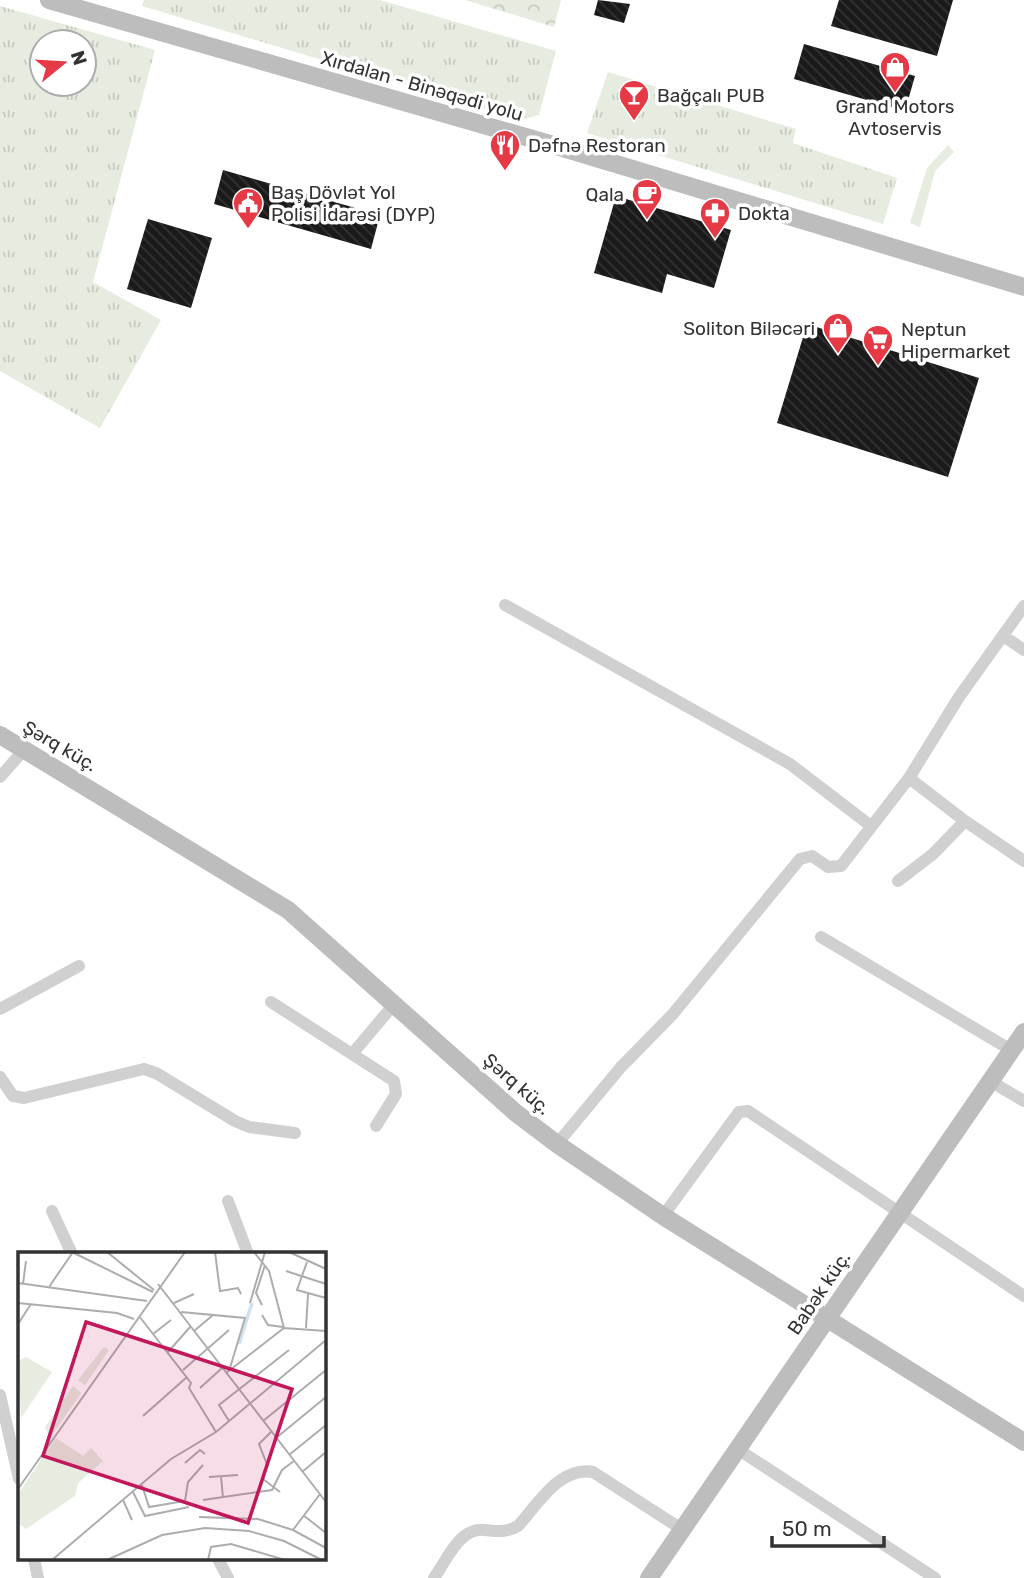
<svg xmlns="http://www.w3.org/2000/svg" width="1024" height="1578" font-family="Rubik,sans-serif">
  <defs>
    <pattern id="forest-crowns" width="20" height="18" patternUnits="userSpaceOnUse" patternTransform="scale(1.75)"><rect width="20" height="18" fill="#e6ecdf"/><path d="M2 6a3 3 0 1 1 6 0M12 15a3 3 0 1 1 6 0" fill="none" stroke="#c6cbc0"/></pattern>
    <pattern id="park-tufts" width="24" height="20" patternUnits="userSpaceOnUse" patternTransform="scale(1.75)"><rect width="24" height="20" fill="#e6ecdf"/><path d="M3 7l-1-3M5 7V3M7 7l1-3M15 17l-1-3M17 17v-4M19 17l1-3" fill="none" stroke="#c6cbc0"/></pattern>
    <pattern id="building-back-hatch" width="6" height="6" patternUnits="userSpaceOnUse" patternTransform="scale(1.75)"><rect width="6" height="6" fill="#1a1a1a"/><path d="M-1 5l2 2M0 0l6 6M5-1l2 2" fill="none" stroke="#333"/></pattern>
  </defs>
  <rect width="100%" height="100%" fill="#fff"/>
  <path fill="#e6ecdf" d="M948,145L954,152L935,171L920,227L910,223L927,168Z"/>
  <path fill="url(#forest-crowns)" d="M465,0H561L554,27Z"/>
  <path fill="url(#park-tufts)" fill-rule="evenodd" d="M144,0H380L556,51L539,115L522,120L142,6Z
    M0,6L155,50L93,282L161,320L100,428L0,371ZM84,42V84H42V42Z
    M608,72L796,129L793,143L897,178L883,224L587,133Z"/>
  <path fill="url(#building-back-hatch)" d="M598,0L630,4L624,23L594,15Z
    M839,0H953L937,56L831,26Z
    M804,44L915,76L905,111L794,79Z
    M223,170L380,215L371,249L214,204Z
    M616,196L731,230L714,288L667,274L662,293L594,273Z
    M148,219L212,238L191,308L127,289Z
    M807,324L979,378L948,477L777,423Z"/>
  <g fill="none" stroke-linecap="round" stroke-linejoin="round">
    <path stroke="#d0d0d0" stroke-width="12" d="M505,605L790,764L871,826
      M1005,637L1024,650
      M0,777L24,750
      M909,778L965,821L1024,861
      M898,881L933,854L965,821
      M821,937L1011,1050
      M271,1002L394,1081L396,1094L376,1126
      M0,1009L79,966
      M353,1053L395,1003
      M0,1077L13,1096L24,1098L144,1069L156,1073L235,1121L249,1127L295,1133
      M990,1081L1024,1101
      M557,1144L621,1067L672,1015L800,859L812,856L828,867L841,866L909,778L959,697L1024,606
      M228,1201L248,1254
      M52,1211L72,1254
      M663,1216L739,1112L748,1111L1024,1296
      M0,1395L19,1479
      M739,1450L935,1578
      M34,1559L38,1578
      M218,1559L228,1578
      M434,1578C447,1560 459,1527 485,1530C498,1531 506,1533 518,1526C538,1504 560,1466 593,1472L683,1530"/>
    <path stroke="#bdbdbd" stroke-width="18" d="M49,0L543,142L1024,287
      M0,735L288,910L516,1113L557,1144L663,1216L1024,1442
      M649,1578L1024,1032"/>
  </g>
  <defs>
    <g id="shop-pin" transform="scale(1.575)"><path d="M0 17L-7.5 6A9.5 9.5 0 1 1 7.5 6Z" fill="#e63946" stroke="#fff"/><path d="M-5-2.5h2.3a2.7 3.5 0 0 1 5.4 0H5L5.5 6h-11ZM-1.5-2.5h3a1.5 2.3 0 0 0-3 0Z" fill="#fff"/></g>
    <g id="bar-pin" transform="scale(1.575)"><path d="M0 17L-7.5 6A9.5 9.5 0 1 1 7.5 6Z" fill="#e63946" stroke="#fff"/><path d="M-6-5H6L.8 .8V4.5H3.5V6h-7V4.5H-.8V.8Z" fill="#fff"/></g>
    <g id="restaurant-pin" transform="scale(1.575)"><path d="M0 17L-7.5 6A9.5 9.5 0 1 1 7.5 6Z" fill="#e63946" stroke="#fff"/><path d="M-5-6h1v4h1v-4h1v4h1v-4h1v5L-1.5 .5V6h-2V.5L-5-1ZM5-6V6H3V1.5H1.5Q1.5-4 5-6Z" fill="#fff"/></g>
    <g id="cafe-pin" transform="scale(1.575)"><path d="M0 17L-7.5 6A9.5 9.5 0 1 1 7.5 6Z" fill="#e63946" stroke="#fff"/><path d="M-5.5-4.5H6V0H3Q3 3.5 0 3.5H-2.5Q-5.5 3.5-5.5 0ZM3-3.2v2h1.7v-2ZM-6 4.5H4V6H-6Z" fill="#fff"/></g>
    <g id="civic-pin" transform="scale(1.575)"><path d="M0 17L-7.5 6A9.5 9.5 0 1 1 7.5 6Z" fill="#e63946" stroke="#fff"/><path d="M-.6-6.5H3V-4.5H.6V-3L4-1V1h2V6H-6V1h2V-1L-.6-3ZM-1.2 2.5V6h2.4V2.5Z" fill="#fff"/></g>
    <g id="pharmacy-pin" transform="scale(1.575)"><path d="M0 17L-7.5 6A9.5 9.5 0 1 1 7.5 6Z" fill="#e63946" stroke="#fff"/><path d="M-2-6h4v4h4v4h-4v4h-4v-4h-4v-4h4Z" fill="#fff"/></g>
    <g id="supermarket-pin" transform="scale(1.575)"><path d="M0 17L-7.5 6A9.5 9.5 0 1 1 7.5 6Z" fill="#e63946" stroke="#fff"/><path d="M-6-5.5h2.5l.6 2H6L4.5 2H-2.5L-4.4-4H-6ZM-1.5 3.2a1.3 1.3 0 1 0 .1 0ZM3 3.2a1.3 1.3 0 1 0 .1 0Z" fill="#fff"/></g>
  </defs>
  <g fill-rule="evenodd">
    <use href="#shop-pin" x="895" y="67"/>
    <use href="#bar-pin" x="634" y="95"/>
    <use href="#restaurant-pin" x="505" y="145"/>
    <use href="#cafe-pin" x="647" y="194"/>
    <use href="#civic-pin" x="248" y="203"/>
    <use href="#pharmacy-pin" x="715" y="213"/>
    <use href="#shop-pin" x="838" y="328"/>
    <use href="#supermarket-pin" x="878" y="340"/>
  </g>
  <g text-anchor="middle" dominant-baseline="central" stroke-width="7" stroke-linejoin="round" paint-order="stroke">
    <g font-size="19" fill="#333" stroke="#fff">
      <text transform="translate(422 86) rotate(16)">Xırdalan - Binəqədi yolu</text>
      <text transform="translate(60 746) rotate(30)">Şərq küç.</text>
      <text transform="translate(517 1084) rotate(41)">Şərq küç.</text>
      <text transform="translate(819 1293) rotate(-56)">Babək küç.</text>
    </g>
    <g font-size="19" fill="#333" stroke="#fff" text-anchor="start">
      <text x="657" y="95">Bağçalı PUB</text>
      <text x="895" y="106" text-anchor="middle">Grand Motors<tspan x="895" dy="22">Avtoservis</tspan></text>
      <text x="528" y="145">Dəfnə Restoran</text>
      <text x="271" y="192">Baş Dövlət Yol<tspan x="271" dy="22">Polisi İdarəsi (DYP)</tspan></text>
      <text x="624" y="194" text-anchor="end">Qala</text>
      <text x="738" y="213">Dokta</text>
      <text x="815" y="328" text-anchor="end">Soliton Biləcəri</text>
      <text x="901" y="329">Neptun<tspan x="901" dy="22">Hipermarket</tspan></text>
    </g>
  </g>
  <g transform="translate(18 1252)">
    <rect width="308" height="308" fill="#fff"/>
    <path d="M86,95L91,98L67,133L60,128ZM8,105L34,120L3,166L0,109ZM55,134L63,141L32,186L27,175ZM38,186L65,204L73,196L85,209L60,231L57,244L8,277L0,271V242Z" fill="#e6ecdf"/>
    <path fill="none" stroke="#cfe2ee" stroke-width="3.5" d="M221,92L234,51"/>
    <path fill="none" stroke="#adadad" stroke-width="2" d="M54,0L135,40M89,0L136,38M197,0L202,39L220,36L223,42M236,0L251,19L266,76L308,79M271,0L308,17M289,10L279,38L308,46M268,19L308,32M0,31L129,49M5,32L8,9M140,32L308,250M31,35L55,0M0,51L99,61L116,67M156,51L176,42M232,51L247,0M244,53L238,41L247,13M163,60L227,66L212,116M244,63L250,73L265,75M121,64L173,131L171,136L198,180M0,72L13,52M288,76L290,42M176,79L195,63M135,82L153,68M150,100L173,74M165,118L211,78M208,121L266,76M182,136L204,116M125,164L169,125M211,169L201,153L271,98M245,169L308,118M258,186L308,145M271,203L308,173M167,211L182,198L187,202M250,215L241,192L253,180M284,220L308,200M203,224L205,246M191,225L220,223M245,227L262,240M124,233L131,255L167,249L170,230L185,213M0,237L167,0M115,240L127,264L171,255M105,248L114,268M185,248L254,238L264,218L276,209M285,263L308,281M181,265L240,267L275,278L308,296M275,278L302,242M34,308L153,207L198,180L308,88M89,308L144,283L187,276L231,279L266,289L304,308M190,308L193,295L213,292L267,308"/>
    <path fill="#c2185b" fill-opacity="0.15" stroke="#c2185b" stroke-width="3.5" d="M68,70L274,137L230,271L25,204Z"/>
    <rect width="308" height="308" fill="none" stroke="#333" stroke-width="3.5"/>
  </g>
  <g transform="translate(63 63) rotate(72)"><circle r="33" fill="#ffffff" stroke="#adadad" stroke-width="2"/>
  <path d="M0-5L12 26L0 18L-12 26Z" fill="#e63946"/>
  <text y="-10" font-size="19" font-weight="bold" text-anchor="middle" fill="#333333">N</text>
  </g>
  <path d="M772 1536v10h112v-10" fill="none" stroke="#333333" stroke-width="3.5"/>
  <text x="782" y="1536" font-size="21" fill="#333333" stroke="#ffffff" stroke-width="5" paint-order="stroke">50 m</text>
</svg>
